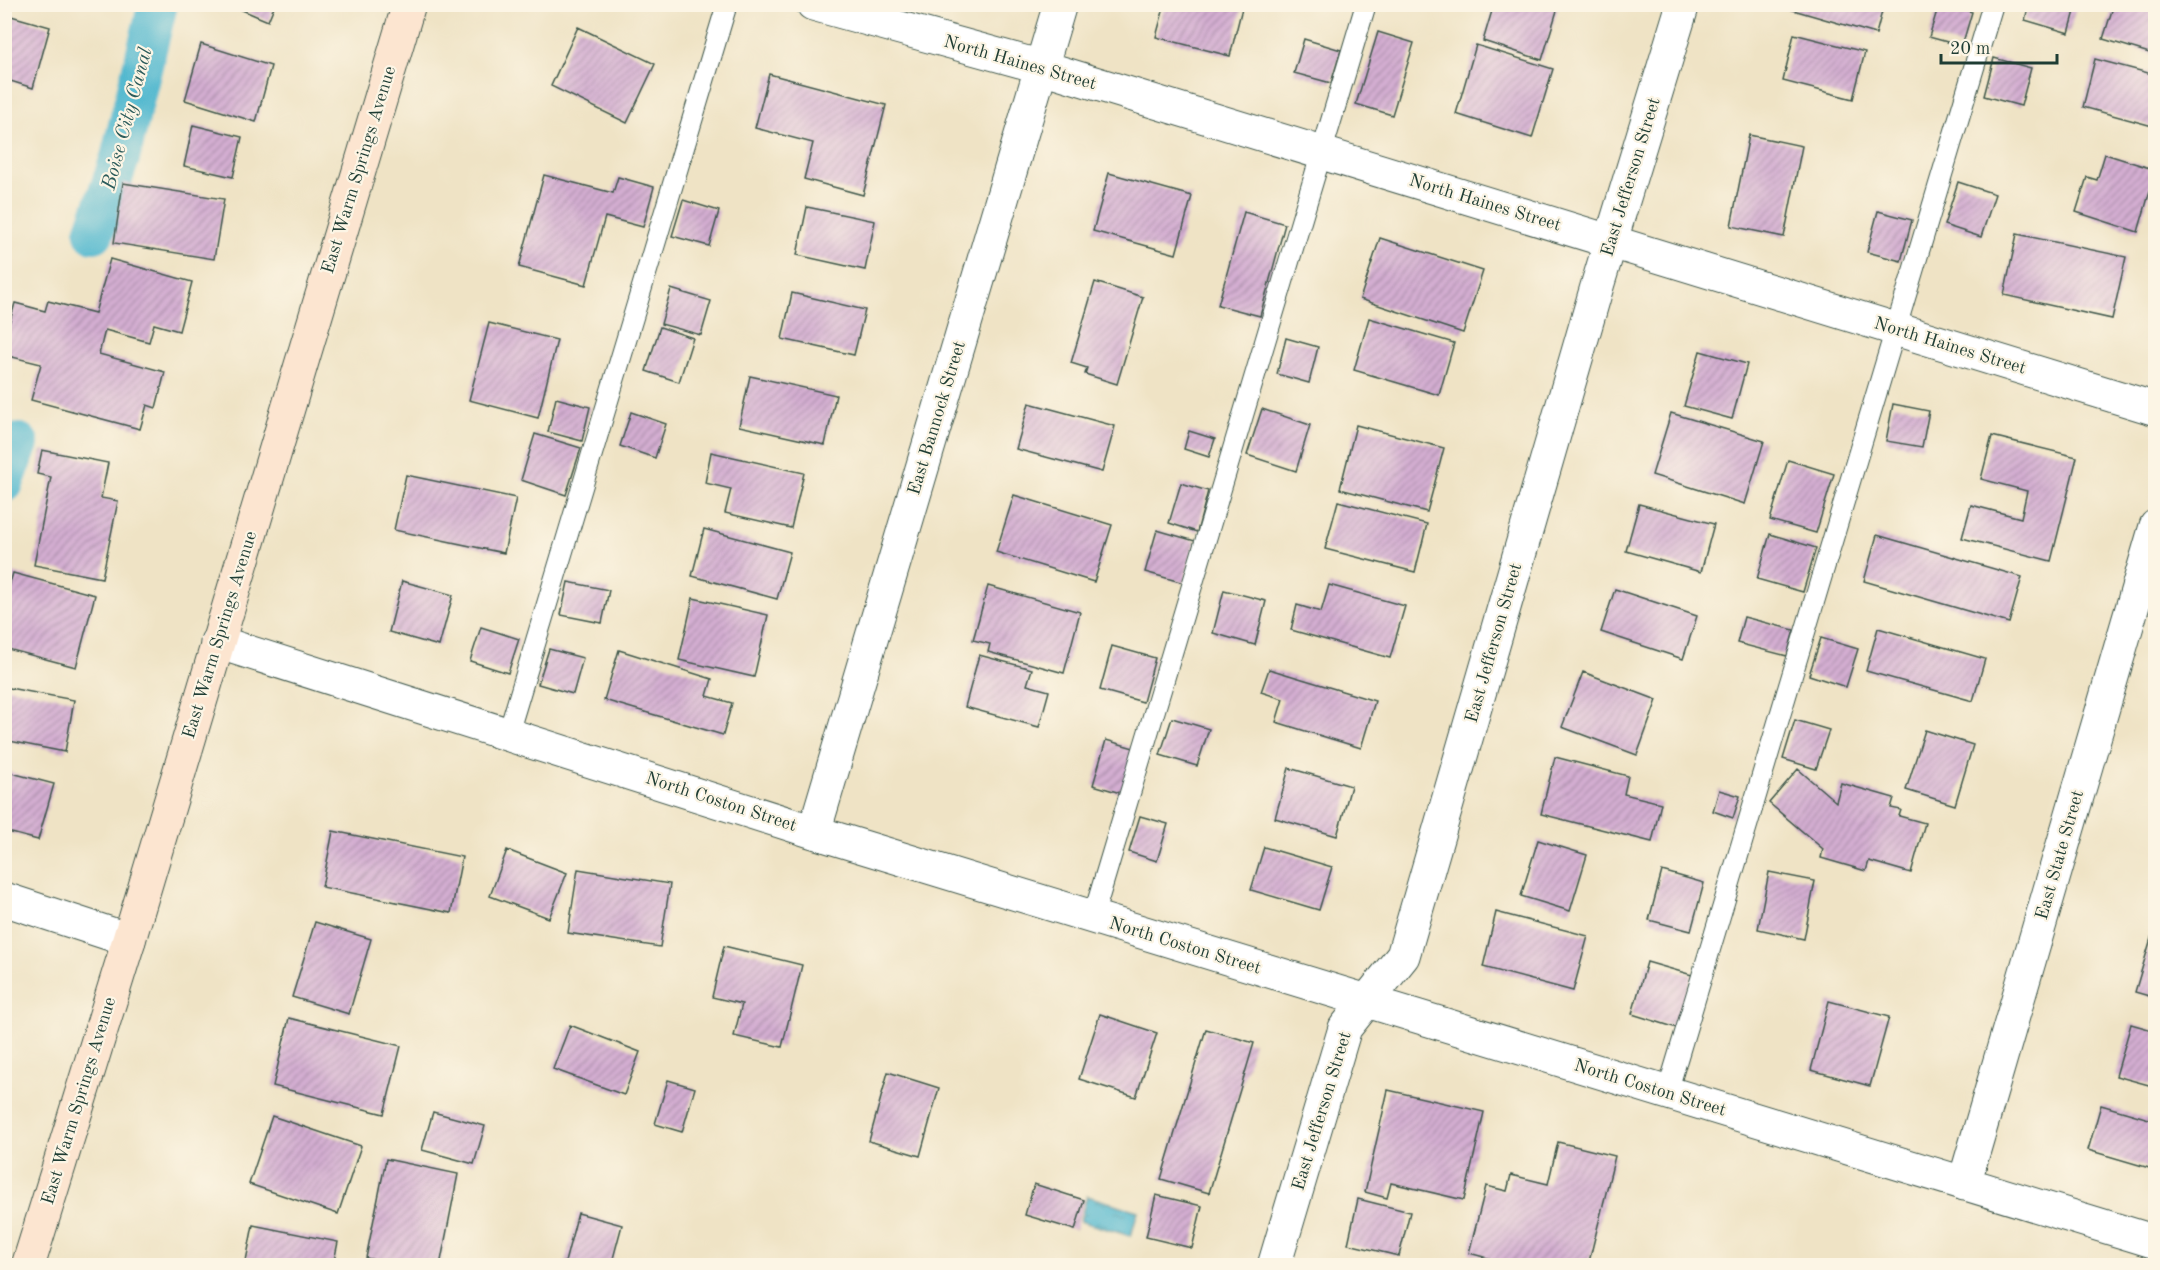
<svg xmlns="http://www.w3.org/2000/svg" width="2160" height="1270" font-family="'Old Standard TT',serif">
  <defs>
    <pattern id="water-ripples" width="26" height="14" patternUnits="userSpaceOnUse" patternTransform="scale(1.5)"><rect width="26" height="14" fill="#51b8cf"/><path d="M2 4q2-2 4 0t4 0M15 11q2-2 4 0t4 0" fill="none" stroke="#4397a9"/></pattern>
    <pattern id="building-hatch" width="6" height="6" patternUnits="userSpaceOnUse" patternTransform="scale(1.5)"><rect width="6" height="6" fill="#d4aed2"/><path d="M-1 1l2-2M0 6l6-6M5 7l2-2" fill="none" stroke="#ab8fab"/></pattern>
  </defs>
  <rect width="100%" height="100%" fill="#fcf5e5"/>
  <filter id="ink" filterUnits="userSpaceOnUse"><feTurbulence type="fractalNoise" baseFrequency=".0167" numOctaves="2"/><feDisplacementMap in="SourceGraphic" scale="12" xChannelSelector="R" yChannelSelector="G"/><feConvolveMatrix kernelMatrix="1 2 1 2 8 2 1 2 1" color-interpolation-filters="sRGB"/></filter>
  <filter id="wash" filterUnits="userSpaceOnUse"><feTurbulence type="fractalNoise" baseFrequency=".008" numOctaves="4" result="noise"/><feDisplacementMap in="SourceGraphic" scale="24" xChannelSelector="R" yChannelSelector="G"/><feGaussianBlur stdDeviation="1.35" result="paint"/><feColorMatrix in="noise" values="0 0 0 0 0 0 0 0 0 0 0 0 0 0 0 0 0 1.4 0 .05"/><feComposite in="paint" operator="in"/></filter>
  <g filter="url(#wash)">
    <rect width="100%" height="100%" fill="#efe3c5"/>
    <path fill="url(#water-ripples)" stroke="#387a82" stroke-width="1.5" d="M1087,1196L1138,1211L1131,1236L1080,1221Z"/>
    <g fill="none" stroke-linecap="round" stroke-linejoin="round">
      <path stroke="#51b8cf" stroke-width="40" d="M94,233L120,158L158,4
        M4,483L19,443"/>
    </g>
    <g id="blocks">
      <path fill="url(#building-hatch)" d="M228,4H275L268,21Z
        M1165,4H1243L1230,56L1156,37Z
        M1494,4H1559L1542,60L1483,41Z
        M1784,4H1884L1876,34L1783,7Z
        M1939,4H1946L1972,12L1962,46L1929,37Z
        M2029,4H2077L2069,33L2025,20Z
        M2114,4L2156,6V55L2103,39Z
        M4,14L50,27L33,88L4,79Z
        M578,27L655,64L627,123L551,86Z
        M1378,32L1414,43L1392,115L1356,104Z
        M1794,34L1865,52L1853,99L1783,81Z
        M1304,39L1341,50L1331,83L1294,73Z
        M201,44L271,66L256,122L185,100Z
        M1476,45L1553,69L1532,138L1456,114Z
        M1994,58L2031,68L2021,106L1984,96Z
        M2095,59L2156,75V127L2083,107Z
        M769,74L886,105L863,195L804,179L813,143L755,128Z
        M193,125L242,137L233,177L184,166Z
        M1749,135L1802,146L1784,237L1731,226Z
        M2105,154L2156,170L2138,232L2076,212L2087,177L2097,180Z
        M1109,173L1192,196L1176,254L1093,231Z
        M544,175L613,193L618,177L654,187L643,227L605,217L586,285L519,267Z
        M1958,182L1995,194L1981,237L1944,225Z
        M123,183L224,199L214,259L114,243Z
        M683,200L719,211L709,246L672,236Z
        M807,207L875,221L865,270L797,255Z
        M1878,211L1912,220L1901,261L1867,252Z
        M1244,212L1285,224L1260,316L1218,305Z
        M2017,234L2126,257L2112,319L2004,295Z
        M1380,238L1483,271L1463,333L1360,299Z
        M110,259L192,282L179,331L154,324L149,342L105,330L99,354L165,372L156,408L147,405L140,429L31,400L41,364L4,355V342L15,303L45,311L48,301L95,313Z
        M1095,282L1143,297L1117,384L1085,374L1087,368L1071,363Z
        M671,289L711,301L701,335L661,324Z
        M792,293L865,310L854,355L782,339Z
        M1369,318L1454,343L1439,395L1354,370Z
        M489,323L557,340L538,418L469,400Z
        M660,327L693,338L679,382L646,371Z
        M1286,338L1318,347L1309,383L1277,374Z
        M1700,351L1747,364L1732,419L1684,406Z
        M750,376L836,395L825,445L739,426Z
        M556,398L590,407L582,441L548,432Z
        M1029,403L1115,426L1102,472L1016,449Z
        M1893,404L1929,411L1922,447L1886,441Z
        M1262,409L1310,425L1296,471L1247,455Z
        M631,412L666,424L655,458L620,446Z
        M1671,413L1764,441L1745,504L1652,475Z
        M1356,425L1444,448L1427,512L1340,489Z
        M1189,431L1215,439L1209,457L1184,449Z
        M535,434L581,448L566,495L521,480Z
        M1992,436L2077,457L2051,561L1962,538L1971,505L2021,518L2027,491L1981,479Z
        M42,450L108,463L101,498L118,501L102,578L34,565L51,477L37,474Z
        M711,452L804,473L791,528L725,513L731,489L705,483Z
        M1788,460L1834,474L1816,533L1770,520Z
        M406,475L516,498L504,553L394,530Z
        M1181,483L1208,491L1197,532L1169,523Z
        M1014,495L1112,525L1094,582L996,552Z
        M1338,501L1427,524L1415,572L1325,549Z
        M1639,504L1714,524L1701,572L1626,551Z
        M704,529L790,552L777,599L692,576Z
        M1157,530L1195,541L1184,583L1145,572Z
        M1770,534L1816,548L1803,592L1757,579Z
        M1877,535L2022,577L2009,623L1864,581Z
        M13,573L95,595L76,667L4,648V604Z
        M402,581L453,595L439,646L389,632Z
        M568,582L609,590L602,623L561,615Z
        M1329,585L1405,606L1390,658L1291,630L1297,605L1321,612Z
        M988,586L1080,612L1064,673L988,652L990,644L973,640Z
        M1615,589L1697,616L1683,659L1601,632Z
        M1224,590L1266,601L1255,645L1213,633Z
        M693,598L768,615L754,677L679,660Z
        M1744,617L1794,630L1787,656L1737,643Z
        M481,627L519,639L508,673L470,661Z
        M1878,628L1985,659L1973,701L1866,671Z
        M1821,638L1858,649L1846,687L1809,675Z
        M1112,646L1155,658L1143,702L1100,690Z
        M549,649L583,658L573,694L538,684Z
        M619,650L712,679L707,696L732,703L723,735L604,700Z
        M979,655L1032,669L1027,685L1049,691L1039,727L965,707Z
        M1269,669L1375,701L1361,748L1276,722L1283,699L1261,692Z
        M1583,672L1657,700L1637,755L1562,727Z
        M4,687L74,700L65,752L4,740Z
        M1172,718L1209,729L1197,766L1160,755Z
        M1795,720L1829,730L1816,769L1783,759Z
        M1925,730L1973,745L1955,805L1906,790Z
        M1106,740L1137,749L1124,794L1093,785Z
        M1555,757L1628,776L1624,794L1661,803L1652,842L1541,814Z
        M1289,768L1351,786L1337,836L1275,818Z
        M1798,769L1836,802L1841,783L1894,798L1891,808L1901,810L1899,816L1925,823L1911,873L1869,861L1866,871L1821,858L1823,849L1769,803Z
        M4,771L54,784L38,840L4,831Z
        M1719,790L1740,796L1733,818L1713,811Z
        M1140,816L1168,824L1157,861L1129,852Z
        M333,831L462,857L451,913L322,887Z
        M1538,840L1587,855L1570,911L1521,896Z
        M1264,847L1332,867L1319,910L1251,890Z
        M507,850L567,873L549,918L490,896Z
        M578,869L670,884L660,947L568,933Z
        M1662,871L1704,883L1691,931L1649,920Z
        M1769,872L1815,881L1804,939L1758,929Z
        M1496,912L1588,936L1573,991L1483,967Z
        M315,922L371,939L349,1014L292,997Z
        M2152,935L2156,936V998L2135,992Z
        M724,946L802,965L782,1047L734,1036L742,1004L712,997Z
        M1647,962L1692,975L1677,1028L1632,1014Z
        M1829,1001L1889,1017L1870,1086L1811,1070Z
        M1100,1014L1157,1033L1136,1097L1079,1079Z
        M289,1018L401,1046L384,1114L273,1086Z
        M2131,1024L2156,1031V1087L2116,1076Z
        M570,1025L640,1052L624,1095L553,1069Z
        M1206,1029L1254,1043L1209,1193L1161,1179Z
        M888,1072L939,1088L920,1156L869,1141Z
        M668,1080L695,1088L682,1132L655,1124Z
        M1388,1090L1484,1112L1464,1200L1391,1183L1387,1198L1365,1192Z
        M2101,1105L2156,1121V1170L2088,1150Z
        M433,1112L485,1126L474,1164L422,1150Z
        M272,1116L361,1146L338,1214L249,1184Z
        M1558,1142L1615,1156L1588,1266H1517L1469,1253L1486,1186L1507,1191L1511,1175L1548,1184Z
        M386,1159L458,1174L440,1266H401L366,1258Z
        M1034,1184L1084,1200L1075,1230L1025,1215Z
        M1156,1195L1202,1206L1192,1248L1146,1237Z
        M1358,1199L1410,1212L1399,1256L1348,1244Z
        M578,1213L622,1225L611,1266H564Z
        M253,1225L338,1242L333,1266H245Z"/>
    </g>
  </g>
  <g filter="url(#ink)">
    <use href="#blocks" fill-opacity="0" stroke="#3e564a" stroke-width="1.5"/>
    <g fill="none" stroke-linecap="round" stroke-linejoin="round">
      <g stroke="#3e564a" stroke-width="22">
        <path id="lane" d="M508,734L727,4
          M1093,917L1366,4
          M1667,1093L1993,4"/>
      </g>
      <g stroke="#3e564a" stroke-width="35">
        <path id="street" d="M813,4L1042,67L2156,409
          M217,642L814,832L2156,1242
          M814,832L1060,4
          M4,899L129,940
          M1964,1184L2156,526
          M1274,1266L1345,1028L1403,956L1598,283L1683,4"/>
      </g>
      <g stroke="#3e564a" stroke-width="35">
        <path id="secondary" d="M28,1266L129,940L409,4"/>
      </g>
      <use href="#lane" stroke="#fff" stroke-width="20"/>
      <use href="#street" stroke="#fff" stroke-width="33"/>
      <use href="#secondary" stroke="#fce5d0" stroke-width="33"/>
    </g>
  </g>
  <g text-anchor="middle" dominant-baseline="central" stroke-width="4.5" stroke-linejoin="round" paint-order="stroke">
    <g font-size="18" fill="#1f3d34" stroke="#fcf5e5">
      <text transform="translate(1020 63) rotate(16)">North Haines Street</text>
      <text transform="translate(359 170) rotate(-73)">East Warm Springs Avenue</text>
      <text transform="translate(1631 177) rotate(-73)">East Jefferson Street</text>
      <text transform="translate(1485 203) rotate(17)">North Haines Street</text>
      <text transform="translate(1950 346) rotate(17)">North Haines Street</text>
      <text transform="translate(937 418) rotate(-73)">East Bannock Street</text>
      <text transform="translate(220 635) rotate(-73)">East Warm Springs Avenue</text>
      <text transform="translate(1494 643) rotate(-74)">East Jefferson Street</text>
      <text transform="translate(721 802) rotate(18)">North Coston Street</text>
      <text transform="translate(2060 855) rotate(-74)">East State Street</text>
      <text transform="translate(1185 946) rotate(17)">North Coston Street</text>
      <text transform="translate(1650 1088) rotate(17)">North Coston Street</text>
      <text transform="translate(79 1101) rotate(-73)">East Warm Springs Avenue</text>
      <text transform="translate(1322 1111) rotate(-73)">East Jefferson Street</text>
    </g>
    <g font-size="20" font-style="italic" fill="#2c5c5b" stroke="#fcf5e5">
      <text transform="translate(128 119) rotate(-75)">Boise City Canal</text>
    </g>
  </g>
  <rect width="2160" height="1270" fill="none" stroke="#fcf5e5" stroke-width="24"/>
  <path d="M1941 54v9h116v-9" fill="none" stroke="#1f3d34" stroke-width="3"/>
  <text x="1950" y="54" font-size="18" fill="#1f3d34" stroke="#fcf5e5" stroke-width="4.5" paint-order="stroke">20 m</text>
</svg>
